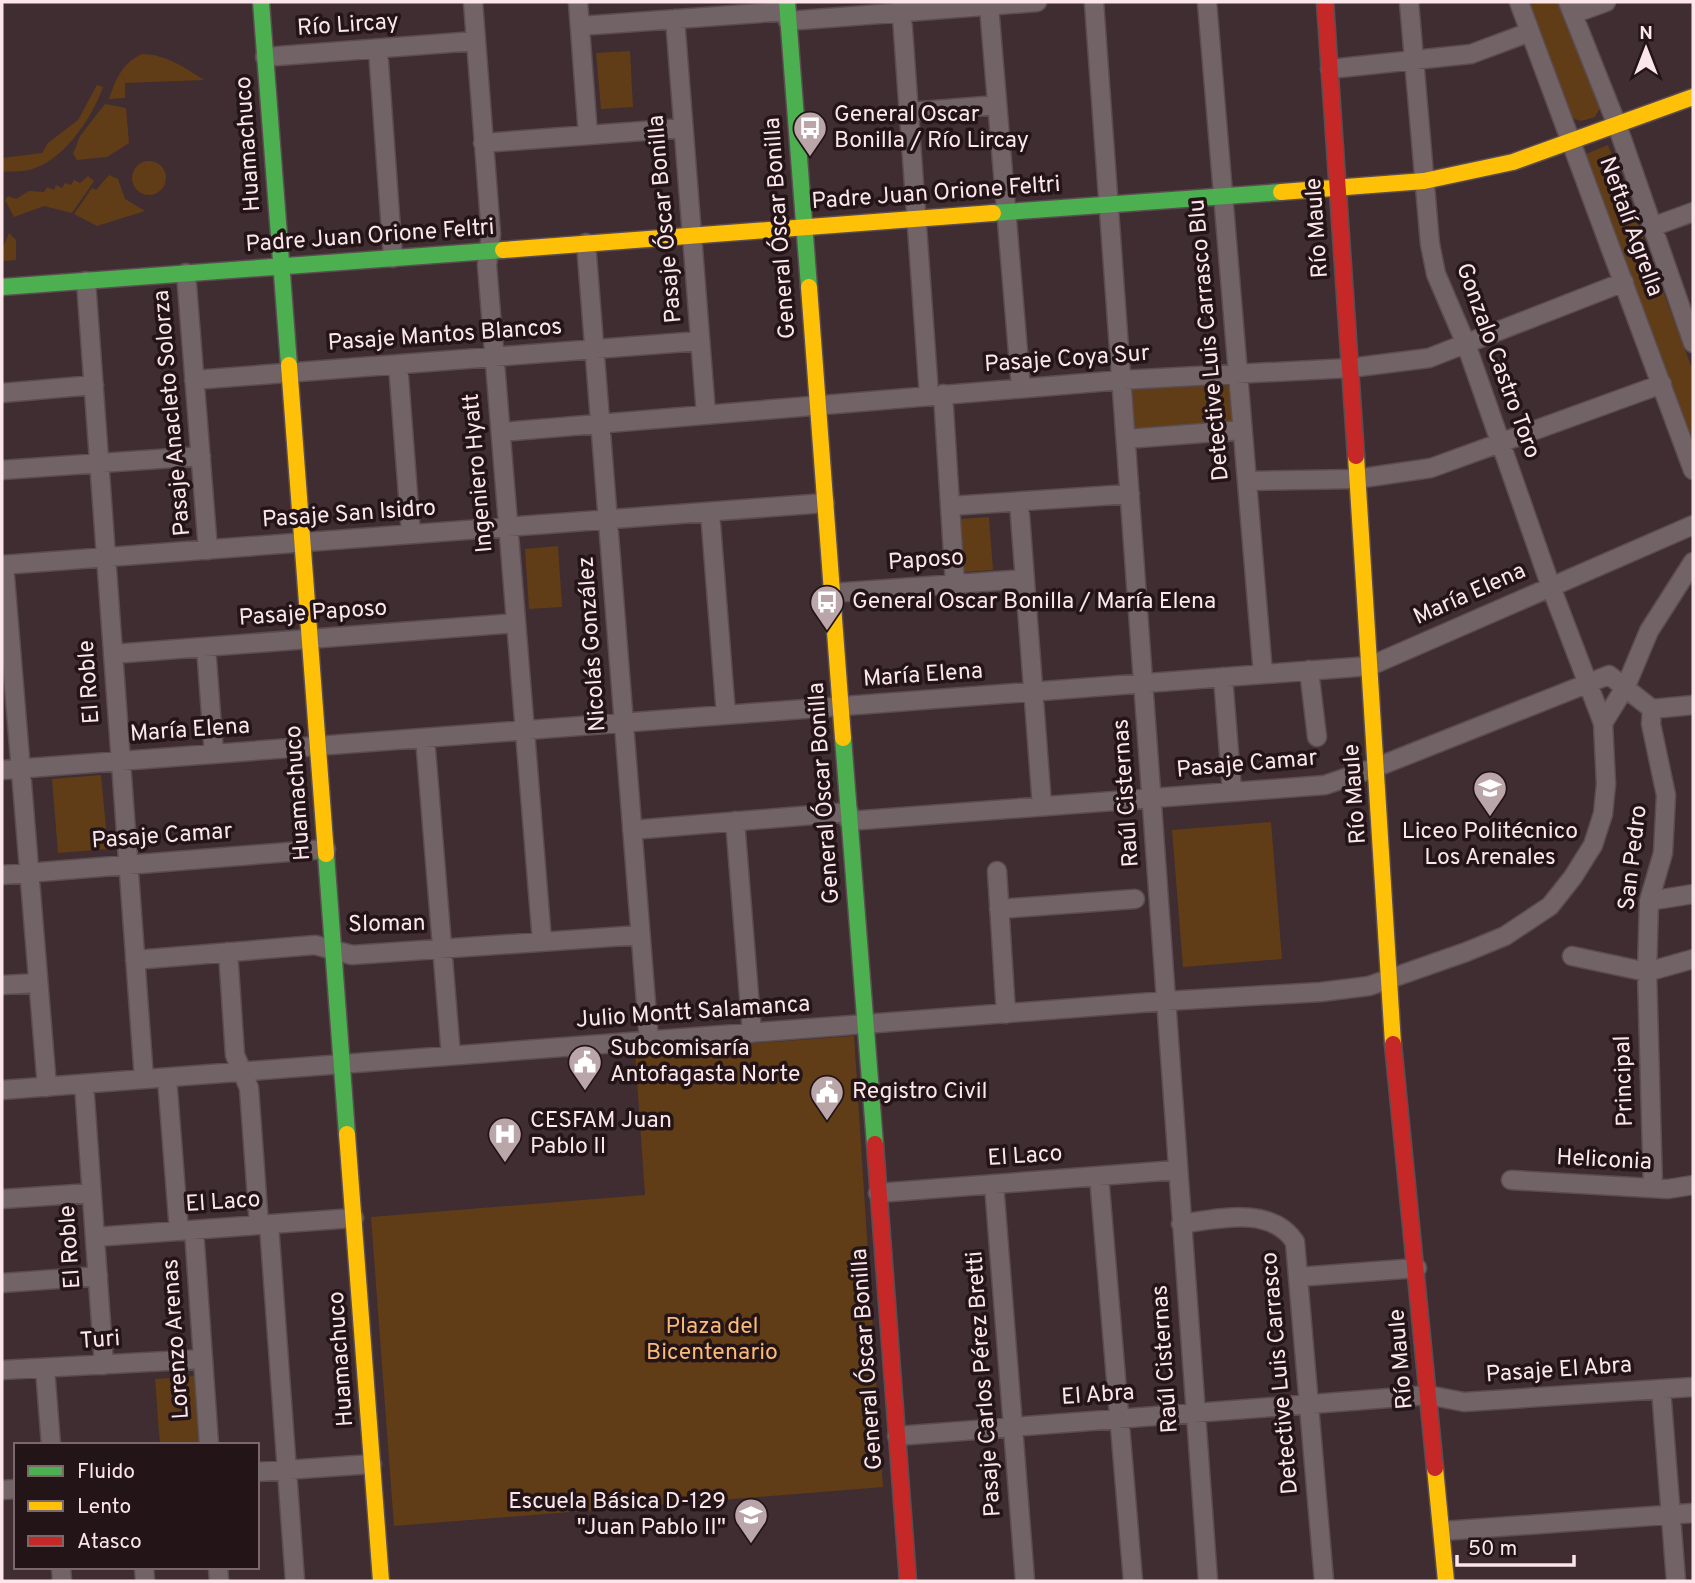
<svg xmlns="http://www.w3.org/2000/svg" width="1695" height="1583" font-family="Overpass,sans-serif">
  <rect width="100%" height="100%" fill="#3f2d31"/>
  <path fill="#603d16" d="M1526,2H1558L1600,108L1595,117L1581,121L1572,118Z
    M630,51L633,107L601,109L596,53Z
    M142,54C165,54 186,68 204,80L125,83V98L109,99C116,79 122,63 142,54Z
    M97,85L103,87C92,118 63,162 29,170C20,172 10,171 2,172V158L42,153L48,143L78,120Z
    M105,104L126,108L129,143L107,157L77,160L73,154L80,136Z
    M1608,145L1693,371V446L1586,154Z
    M132 178a17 17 0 1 1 34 0a17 17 0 1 1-34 0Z
    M109,175L118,179L125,199L145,211L97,226L74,214L92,188L96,190Z
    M88,176L94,181L72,213L44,206L14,217L5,200L8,196L16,199L29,191L44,192L47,187L54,190L56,185L62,188L65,183L71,185L74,180L80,183Z
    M9,233L16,240V260L2,261V250Z
    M1228,380L1233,423L1134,430L1132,387Z
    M989,517L993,570L964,572L960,519Z
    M558,546L562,607L529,609L525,549Z
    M101,775L108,849L58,853L52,779Z
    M1271,822L1282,959L1183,967L1172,830Z
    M854,1036L883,1487L394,1526L371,1217L645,1195L635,1052Z
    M194,1376L200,1445H160L155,1379Z"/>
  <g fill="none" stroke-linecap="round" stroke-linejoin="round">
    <g stroke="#5b4c50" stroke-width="21">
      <path id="street" d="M473,2L491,234L487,265L542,941
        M578,2L588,135
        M901,2L929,395
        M1094,2L1208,1581
        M1207,2L1263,674
        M1519,2L1693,470
        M1568,2L1617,125L1693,343
        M989,6L1021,388
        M1573,14L1606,2
        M675,19L706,414
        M788,21L1037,2
        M580,26L787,11
        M378,49L393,258
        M265,57L475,41
        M1330,69L1471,54L1530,32
        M909,112L997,105
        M483,143L683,128
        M1652,227L1693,212
        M586,243L649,1041
        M186,273L208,550
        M86,281L144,1079
        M398,364L411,534
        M194,380L700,341
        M2,393L94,385
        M943,394L955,584
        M501,432L1122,380L1350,368L1429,358L1624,282
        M1126,439L1242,430
        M2,470L201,456
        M1247,481L1356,479L1431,468L1662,384
        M1019,502L1042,806
        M950,506L1130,494
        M710,512L726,715
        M2,565L825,503
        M4,565L47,1087
        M832,593L1024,579
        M206,647L214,754
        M113,654L516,623
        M1309,670L1317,737
        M1223,677L1232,791
        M1652,709L1651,724L1666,795L1663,853L1649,901L1647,972L1653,1188
        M1603,723L1626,686L1649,631L1693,562
        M425,738L451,1056
        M2,770L1370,666L1693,525
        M735,821L752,1033
        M849,821L1325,785L1377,767L1609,675L1652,709L1693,705
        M632,830L849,812
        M997,871L1006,1014
        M2,875L326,849
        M1649,901L1693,894
        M999,909L1135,899
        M228,952L235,1055L249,1088L259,1225
        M1572,956L1647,972L1693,959
        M135,960L315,945L352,955L640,935
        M2,985L38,983
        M167,1078L179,1231
        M84,1084L104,1365
        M2,1090L1166,1001L1321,992L1369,986L1466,952L1505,936L1550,906L1573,877L1593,845L1603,814L1606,784L1603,723L1551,587L1466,344L1436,274L1430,244L1409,2
        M1099,1176L1133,1581
        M1511,1180L1668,1189L1693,1185
        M994,1184L1025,1581
        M878,1193L1176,1170
        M2,1199L91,1193
        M1181,1224C1217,1219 1271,1205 1295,1242L1324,1581
        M269,1225L295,1581
        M194,1230L209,1445
        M95,1237L354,1218
        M1298,1277L1417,1268
        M2,1283L98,1276
        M45,1369L51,1445
        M2,1370L203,1359
        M1661,1389L1676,1581
        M897,1436L1428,1395L1464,1402L1693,1387
        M257,1472L372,1464
        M2,1490L16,1489
        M1443,1531L1693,1513
        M61,1567L62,1581
        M144,1567L145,1581
        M218,1567L219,1581"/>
    </g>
    <g stroke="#5b4c50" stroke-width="19">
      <path id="fast" d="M261,2L289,365
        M787,2L809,287
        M993,213L1281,192
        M2,287L503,250
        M843,738L875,1144
        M326,854L347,1134"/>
    </g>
    <g stroke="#5b4c50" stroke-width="19">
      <path id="slow" d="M1281,192L1424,181L1513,162L1693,97
        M503,250L993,213
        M809,287L843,738
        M289,365L326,854
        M1356,456L1393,1044
        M347,1134L381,1581
        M1435,1468L1446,1581"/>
    </g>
    <g stroke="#5b4c50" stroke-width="19">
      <path id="jam" d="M1325,2L1356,456
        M1393,1044L1435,1468
        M875,1144L908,1581"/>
    </g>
    <use href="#street" stroke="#726367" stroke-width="18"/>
    <use href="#fast" stroke="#4caf50" stroke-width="16"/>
    <use href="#slow" stroke="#ffc107" stroke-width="16"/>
    <use href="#jam" stroke="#c62828" stroke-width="16"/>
  </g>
  <defs>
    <g id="bus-pin" transform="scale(1.75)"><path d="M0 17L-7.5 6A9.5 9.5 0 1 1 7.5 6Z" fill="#baa5a9" stroke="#231417"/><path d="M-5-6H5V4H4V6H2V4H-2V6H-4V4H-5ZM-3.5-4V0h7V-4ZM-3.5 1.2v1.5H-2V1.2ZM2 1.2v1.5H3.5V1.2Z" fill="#fff"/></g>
    <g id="school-pin" transform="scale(1.75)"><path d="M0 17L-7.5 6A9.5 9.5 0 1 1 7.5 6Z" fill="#baa5a9" stroke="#231417"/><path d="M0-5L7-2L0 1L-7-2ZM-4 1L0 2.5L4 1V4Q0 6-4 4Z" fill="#fff"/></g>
    <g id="civic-pin" transform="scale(1.75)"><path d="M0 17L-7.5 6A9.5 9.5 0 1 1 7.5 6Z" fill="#baa5a9" stroke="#231417"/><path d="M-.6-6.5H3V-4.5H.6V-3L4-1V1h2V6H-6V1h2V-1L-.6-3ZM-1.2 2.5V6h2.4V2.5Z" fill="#fff"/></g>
    <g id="hospital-pin" transform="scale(1.75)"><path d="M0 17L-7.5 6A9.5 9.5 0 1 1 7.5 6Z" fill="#baa5a9" stroke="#231417"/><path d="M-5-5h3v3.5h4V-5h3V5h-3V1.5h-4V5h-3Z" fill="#fff"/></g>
  </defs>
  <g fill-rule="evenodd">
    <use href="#bus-pin" x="810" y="128"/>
    <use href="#bus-pin" x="827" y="602"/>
    <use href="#school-pin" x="1490" y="788"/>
    <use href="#civic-pin" x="585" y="1062"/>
    <use href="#civic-pin" x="827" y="1092"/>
    <use href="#hospital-pin" x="505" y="1134"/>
    <use href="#school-pin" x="751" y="1515"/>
  </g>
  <g text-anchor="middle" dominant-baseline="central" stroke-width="7" stroke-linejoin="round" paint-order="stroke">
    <g font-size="23" fill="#fce6ea" stroke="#231417">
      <text transform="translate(348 26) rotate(-4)">Río Lircay</text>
      <text transform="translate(249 144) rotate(-94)">Huamachuco</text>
      <text transform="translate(936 194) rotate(-4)">Padre Juan Orione Feltri</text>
      <text transform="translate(666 219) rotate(-95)">Pasaje Óscar Bonilla</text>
      <text transform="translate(1630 227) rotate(70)">Neftalí Agrella</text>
      <text transform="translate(781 228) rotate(-94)">General Óscar Bonilla</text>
      <text transform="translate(1318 228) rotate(-94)">Río Maule</text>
      <text transform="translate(370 237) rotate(-4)">Padre Juan Orione Feltri</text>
      <text transform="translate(445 336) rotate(-4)">Pasaje Mantos Blancos</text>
      <text transform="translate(1210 340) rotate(-95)">Detective Luis Carrasco Blu</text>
      <text transform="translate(1067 360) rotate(-4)">Pasaje Coya Sur</text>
      <text transform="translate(1497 361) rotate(70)">Gonzalo Castro Toro</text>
      <text transform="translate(173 413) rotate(-95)">Pasaje Anacleto Solorza</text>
      <text transform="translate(479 473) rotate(-95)">Ingeniero Hyatt</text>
      <text transform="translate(349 515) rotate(-4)">Pasaje San Isidro</text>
      <text transform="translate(926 561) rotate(-4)">Paposo</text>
      <text transform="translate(1470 595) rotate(-24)">María Elena</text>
      <text transform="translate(313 614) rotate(-4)">Pasaje Paposo</text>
      <text transform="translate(593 644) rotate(-94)">Nicolás González</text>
      <text transform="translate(923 676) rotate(-4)">María Elena</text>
      <text transform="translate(90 682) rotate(-94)">El Roble</text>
      <text transform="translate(190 731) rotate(-4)">María Elena</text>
      <text transform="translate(1247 765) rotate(-5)">Pasaje Camar</text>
      <text transform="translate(299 793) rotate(-94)">Huamachuco</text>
      <text transform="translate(825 793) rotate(-94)">General Óscar Bonilla</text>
      <text transform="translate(1127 793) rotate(-94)">Raúl Cisternas</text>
      <text transform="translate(1356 794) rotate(-94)">Río Maule</text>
      <text transform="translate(162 837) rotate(-4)">Pasaje Camar</text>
      <text transform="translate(1634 858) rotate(-83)">San Pedro</text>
      <text transform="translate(387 925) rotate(-1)">Sloman</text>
      <text transform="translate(693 1013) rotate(-4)">Julio Montt Salamanca</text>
      <text transform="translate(1625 1081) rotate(-92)">Principal</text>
      <text transform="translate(1025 1157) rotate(-4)">El Laco</text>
      <text transform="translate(1604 1161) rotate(3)">Heliconia</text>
      <text transform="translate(223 1203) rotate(-4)">El Laco</text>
      <text transform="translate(71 1247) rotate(-94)">El Roble</text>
      <text transform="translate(177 1339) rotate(-94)">Lorenzo Arenas</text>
      <text transform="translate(100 1341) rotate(-4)">Turi</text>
      <text transform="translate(342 1359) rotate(-94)">Huamachuco</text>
      <text transform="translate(868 1359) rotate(-94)">General Óscar Bonilla</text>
      <text transform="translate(1166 1359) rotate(-94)">Raúl Cisternas</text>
      <text transform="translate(1402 1359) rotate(-95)">Río Maule</text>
      <text transform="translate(1559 1371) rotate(-4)">Pasaje El Abra</text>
      <text transform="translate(1281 1373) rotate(-95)">Detective Luis Carrasco</text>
      <text transform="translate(985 1384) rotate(-94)">Pasaje Carlos Pérez Bretti</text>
      <text transform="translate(1098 1396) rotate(-4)">El Abra</text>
    </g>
    <g font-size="23" fill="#fce6ea" stroke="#231417" text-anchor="start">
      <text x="834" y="115">General Oscar<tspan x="834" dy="26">Bonilla / Río Lircay</tspan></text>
      <text x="852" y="602">General Oscar Bonilla / María Elena</text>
      <text x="1490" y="832" text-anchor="middle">Liceo Politécnico<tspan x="1490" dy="26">Los Arenales</tspan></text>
      <text x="610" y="1049">Subcomisaría<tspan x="610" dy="26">Antofagasta Norte</tspan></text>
      <text x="852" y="1092">Registro Civil</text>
      <text x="530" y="1121">CESFAM Juan<tspan x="530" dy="26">Pablo II</tspan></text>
      <text x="726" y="1502" text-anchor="end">Escuela Básica D-129<tspan x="726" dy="26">"Juan Pablo II"</tspan></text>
    </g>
    <g font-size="23" fill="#fbbb78" stroke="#231417">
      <text x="712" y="1327">Plaza del<tspan x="712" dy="26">Bicentenario</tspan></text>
    </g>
  </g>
  <rect width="1695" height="1583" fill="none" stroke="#fce6ea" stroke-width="7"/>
  <rect x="14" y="1443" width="245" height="126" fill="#231417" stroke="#7a686b" stroke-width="2"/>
  <rect x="28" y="1466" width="35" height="10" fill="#4caf50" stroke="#7a686b" stroke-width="2"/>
  <text x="77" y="1478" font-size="21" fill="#fce6ea">Fluido</text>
  <rect x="28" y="1501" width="35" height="10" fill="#ffc107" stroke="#7a686b" stroke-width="2"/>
  <text x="77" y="1513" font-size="21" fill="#fce6ea">Lento</text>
  <rect x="28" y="1536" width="35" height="10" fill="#c62828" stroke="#7a686b" stroke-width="2"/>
  <text x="77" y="1548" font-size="21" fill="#fce6ea">Atasco</text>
  <g transform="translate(1646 49)" stroke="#231417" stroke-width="5" paint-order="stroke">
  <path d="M0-5L12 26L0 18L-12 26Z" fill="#fce6ea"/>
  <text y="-10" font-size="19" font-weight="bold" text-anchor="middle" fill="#fce6ea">N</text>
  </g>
  <path d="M1457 1555v10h117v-10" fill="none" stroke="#fce6ea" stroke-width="3.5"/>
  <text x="1468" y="1555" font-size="21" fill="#fce6ea" stroke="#231417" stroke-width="5" paint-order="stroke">50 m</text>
</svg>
